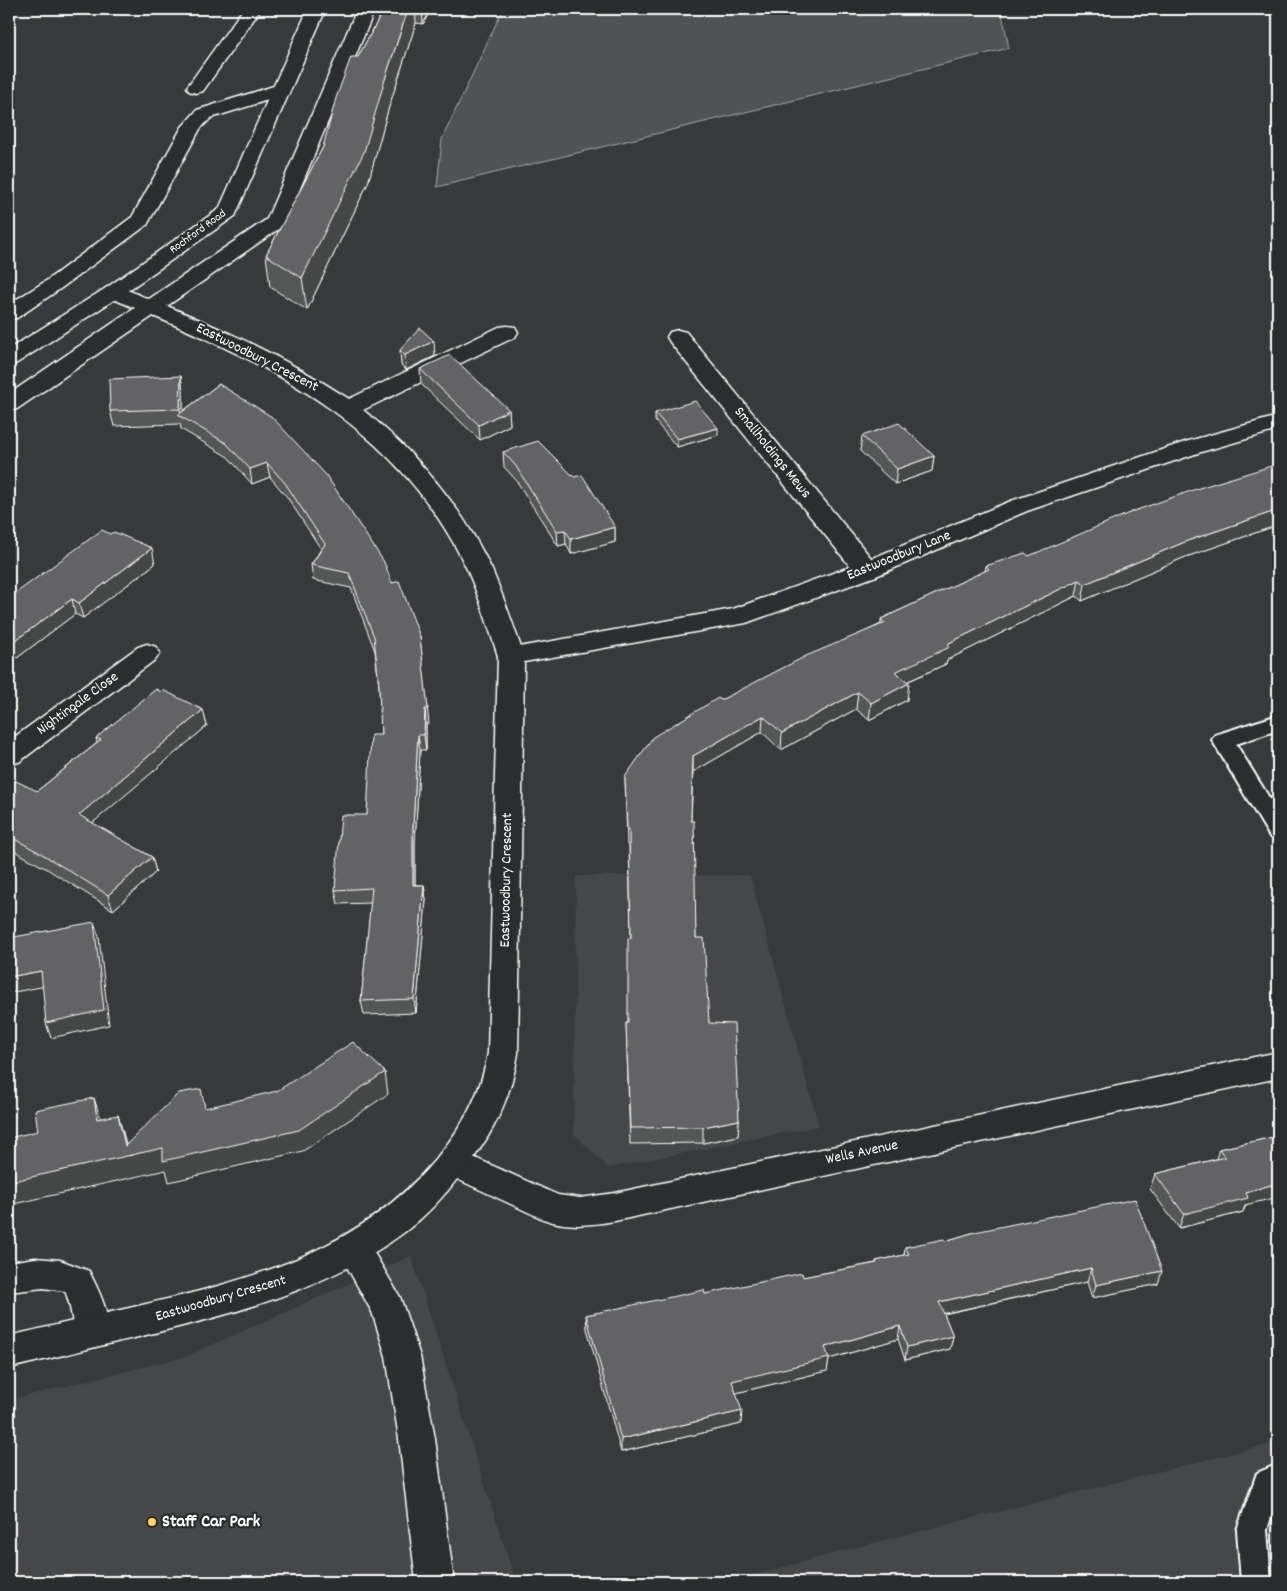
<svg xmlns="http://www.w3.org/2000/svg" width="1287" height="1591" font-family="Dekko,sans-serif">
  <rect width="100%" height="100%" fill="#373a3b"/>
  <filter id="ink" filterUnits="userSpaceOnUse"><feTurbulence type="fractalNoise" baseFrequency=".02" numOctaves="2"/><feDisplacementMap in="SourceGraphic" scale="10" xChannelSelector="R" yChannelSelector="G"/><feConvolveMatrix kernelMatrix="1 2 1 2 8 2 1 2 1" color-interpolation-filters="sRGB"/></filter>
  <g filter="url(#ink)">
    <path fill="#444748" d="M750,875L819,1126L608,1168L574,1134L576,876Z
      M411,1256L516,1582H9V1400L187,1356Z
      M1278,1442V1582H728L880,1541Z"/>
    <path fill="#505354" stroke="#a8a9aa" d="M503,9H1001L1009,48L437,187L442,139Z"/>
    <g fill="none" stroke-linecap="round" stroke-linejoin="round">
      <g stroke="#fff" stroke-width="4">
        <path id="service" d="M1278,715V730L1236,744L1278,812V839L1270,837L1212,740L1215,735Z
          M1278,1464V1494L1267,1530L1271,1582H1241L1237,1530L1257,1473Z"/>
      </g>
      <g stroke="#fff" stroke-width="3">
        <path id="minor" d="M243,9H261L203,91L196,93L189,91L187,87Z
          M357,9H375L286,222L283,226L167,306C230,332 291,361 349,399L499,327L507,326L515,327L518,332L515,337L363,410C416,452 463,508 492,570C504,598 514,627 524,656L520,662L511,665L502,662L498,656C487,623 477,588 461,557C396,430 279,368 153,316L17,409L9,411V394L135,308L106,296L102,292L106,288C120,284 135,294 149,299L267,219Z
          M280,84L287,86L289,90L287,94L211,118L200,129L147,225L60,289L17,318L9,319V304L46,281L132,217L182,127L197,110Z
          M678,330L686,332L876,564L879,570L876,576L867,578L858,576L670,342L667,337L670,332Z
          M147,644L156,647L160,653L156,659L19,762L9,764V741L138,647Z
          M1278,1052V1078L615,1221C590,1225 568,1228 543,1219L442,1172L437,1162L442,1152L453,1148L558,1195L580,1198L615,1193Z
          M354,1235L366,1239L400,1297L420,1356L435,1439L454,1582H416L399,1439L386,1356L372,1312L337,1249L342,1239Z
          M35,1258L60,1260L89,1271C100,1294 115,1319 103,1344L91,1348L79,1344C71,1327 73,1309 65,1291L43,1288L9,1292V1262Z"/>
      </g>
      <g stroke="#fff" stroke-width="3">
        <path id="tertiary" d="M308,9H326L235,216L120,296L17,363L9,365V349L106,288L219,209Z
          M1278,416V430L1201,452L1027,511L876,576L746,623L524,662L518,1053C511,1099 491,1139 461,1174C445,1195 427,1215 406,1231C326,1291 229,1315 134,1338C92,1347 51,1359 9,1368V1336C53,1326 97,1315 142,1305C254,1279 358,1251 435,1160C463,1126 480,1097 488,1053L498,656L502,650L733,609L858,564L1011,501L1185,442Z"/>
      </g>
      <use href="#service" fill="#2a2d2e" fill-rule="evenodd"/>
      <use href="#minor" fill="#2a2d2e" fill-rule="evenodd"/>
      <use href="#tertiary" fill="#2a2d2e" fill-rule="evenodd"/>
    </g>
    <path fill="#555657" stroke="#fff" d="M384,9H431L423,24L416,23L388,110L368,183L307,310L270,287L266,255L323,147L358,57Z
      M400,350L435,356L406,370L401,365Z
      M420,369L509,410L510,425L480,440L421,384Z
      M219,384L392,583L420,637L429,724H426V750H420L415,842V885H424L426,900L416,1013L364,1015L361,1001L371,903L338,904L335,890L367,815L381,735L379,686L375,651L351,588L313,580L311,565L321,549L287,497L270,477L252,484L228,457L181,429L180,424L114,426L110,411L183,390V411Z
      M655,413L718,435L677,447L655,421Z
      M862,436L934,456L932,471L895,484L860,451Z
      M503,452L615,527V542L571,554L566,544L558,546L516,480L504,467Z
      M1278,464V525L1183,558L1082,601L1076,596L947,660L946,664L907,682V700L869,720L856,709L781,750L762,732L693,772L691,821L696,938L709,1023L739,1120L738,1136L703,1143L630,1144L626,1023H628L631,938L629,845H627L625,777L721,700L881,624V619L985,571L986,566L1029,556Z
      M155,564L83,618L75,614L9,664V598Z
      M203,710L207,726L92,823L152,857L156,872L113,910L47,869L9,848V786L37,791L97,743L96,738Z
      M1278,1136L1243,1212L1179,1228L1150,1189L1155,1174L1216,1159L1219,1149Z
      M975,1232L1158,1284L1092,1298L1087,1282L944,1314L953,1336L950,1349L905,1360L898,1339L829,1359L827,1371L736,1393L741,1424L621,1452L587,1329L586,1315L803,1277L876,1263V1261L904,1255L905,1247L945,1241Z"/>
    <path fill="#454647" stroke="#fff" d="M408,9H415L416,23L388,110L368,183L307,310L302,278L385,79Z
      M422,9H431L423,24Z
      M434,341L435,356L406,370L405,355Z
      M181,376L183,390V418L181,417L180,409Z
      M509,410L510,425L480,440L479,425Z
      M718,428V435L677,447V439Z
      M934,456L932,471L895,484L897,469Z
      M267,463L270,477L252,484L250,469Z
      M1278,510V525L1183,558L1082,601L1085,584L1187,541Z
      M615,527V542L571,554V539Z
      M565,530L566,544L558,546L557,531Z
      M152,548L155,564L83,618L79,603Z
      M1079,580L1076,596L947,660L946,664L893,688L895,672L949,643Z
      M72,599L75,614L9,664V645Z
      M909,683L907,700L869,720L871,703Z
      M858,692L856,709L781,750L782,733Z
      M425,709L426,724V750L424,735Z
      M203,710L207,726L83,831L79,815Z
      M763,716L762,732L693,772V756Z
      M418,735L420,750L415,842V899L413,885V827Z
      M152,857L156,872L113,910L108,895Z
      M424,885L426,900L416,1013L414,999Z
      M94,922L99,937L109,1025L51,1038L46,1023Z
      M41,971L46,986L9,993V977Z
      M385,1072L388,1094L303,1151L169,1182L166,1170L9,1205V1182L125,1146L118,1115L124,1136L129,1156Z
      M94,1098L101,1120L97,1119Z
      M739,1120L738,1136L703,1143V1127Z
      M1278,1183V1197L1245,1205L1243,1212L1179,1228L1184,1214L1246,1192Z
      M1091,1268L1087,1282L937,1315L939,1302Z
      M1162,1271L1158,1284L1092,1298L1096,1285Z
      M900,1326L898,1339L829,1359L827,1371L732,1394V1381L825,1347Z
      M953,1336L950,1349L905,1360L907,1347Z
      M742,1411L741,1424L621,1452V1439Z"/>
    <path fill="#636465" stroke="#fff" d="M384,9H408L385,79L364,152L302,278L266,255L323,147L336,98L351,57H358Z
      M420,328L434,341L405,355L400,350Z
      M450,355L509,410L479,425L420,369Z
      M181,376L180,409L110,411L109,379Z
      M219,384L272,417L326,475L384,562L392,583L399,581L420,637L428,709H425L424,735H418L413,827V885H424L414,999L361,1001L372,888L335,890L341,815H367L371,735H381L379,686L374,637L349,573L311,565L325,544L285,483L267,463L250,469L226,443L178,415Z
      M695,401L718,428L677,439L655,413Z
      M899,423L934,456L897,469L862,436Z
      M538,441L574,477L582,475L615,527L571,539L565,530L557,531L515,465L503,452Z
      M1278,464V510L1187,541L1085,584L1079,580L949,643L948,648L895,672L909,683L871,703L858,692L782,733L763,716L693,756L691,821H694L696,938H704L709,1023L734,1024L739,1120L703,1127L630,1128L626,1023H628V938H631L629,829H627L625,777L653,737L718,698L721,700L806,656L885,623L881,619L989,569L986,566L1025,553L1029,556L1134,511L1199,488Z
      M102,530L110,534L114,532L152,548L79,603L72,599L9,645V598Z
      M156,689L161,692L163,690L203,710L79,815L152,857L108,895L42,854L9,836V786L16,781L37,791L101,740L96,738Z
      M94,922L104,1010L46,1023L41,971L9,977V938Z
      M353,1042L385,1072L299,1130L163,1161V1148L9,1182V1138L38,1131L35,1110L94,1098L97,1119L118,1115L125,1146L179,1093L201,1089L205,1108L277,1091Z
      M1278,1136V1183L1246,1192L1248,1198L1184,1214L1155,1174L1225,1157L1219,1149Z
      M1135,1199L1162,1271L1096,1285L1091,1268L939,1302L953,1336L907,1347L900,1326L825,1347L829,1358L732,1381L742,1411L621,1439L586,1315L704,1290L705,1294L802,1273L803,1277L877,1263L876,1261L909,1254L905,1247L944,1239L945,1241L975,1232Z"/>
  </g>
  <circle fill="#ffd166" stroke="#2a2d2e" stroke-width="2" cx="152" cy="1522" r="5"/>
  <g text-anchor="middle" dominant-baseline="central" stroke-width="4.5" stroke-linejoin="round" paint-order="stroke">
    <g font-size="12" fill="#fff" stroke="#2a2d2e">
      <text transform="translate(198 232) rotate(-36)">Rochford Road</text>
    </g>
    <g font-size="15" fill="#fff" stroke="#2a2d2e">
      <text transform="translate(257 358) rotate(27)">Eastwoodbury Crescent</text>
      <text transform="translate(772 453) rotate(51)">Smallholdings Mews</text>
      <text transform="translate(899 556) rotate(-22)">Eastwoodbury Lane</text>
      <text transform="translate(78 704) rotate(-36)">Nightingale Close</text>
      <text transform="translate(507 880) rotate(-89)">Eastwoodbury Crescent</text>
      <text transform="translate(862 1153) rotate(-12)">Wells Avenue</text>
      <text transform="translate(221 1299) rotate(-16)">Eastwoodbury Crescent</text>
    </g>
    <g font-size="18" font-weight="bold" fill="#fff" stroke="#2a2d2e" text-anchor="start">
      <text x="162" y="1522">Staff Car Park</text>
    </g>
  </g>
  <rect width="1287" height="1591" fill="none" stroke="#2a2d2e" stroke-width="30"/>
  <rect x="15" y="15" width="1257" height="1561" fill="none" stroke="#fff" stroke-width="2" filter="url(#ink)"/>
</svg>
